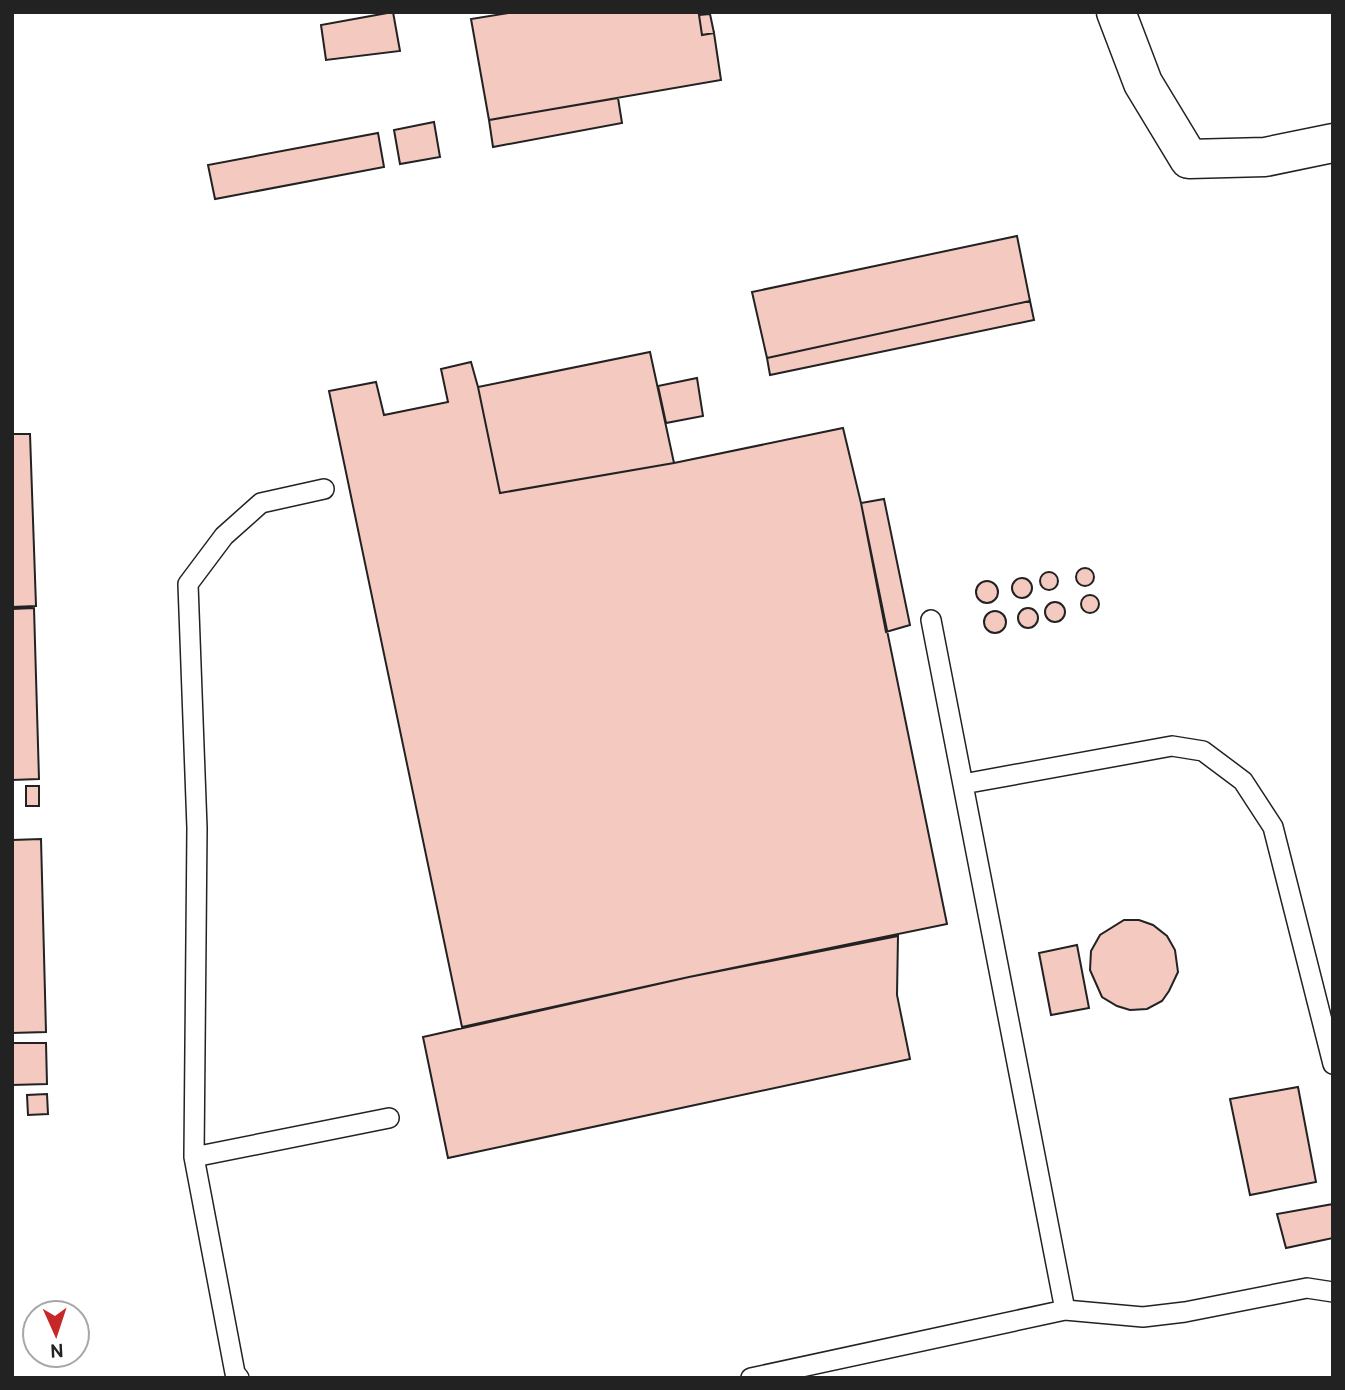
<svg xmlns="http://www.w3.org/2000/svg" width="1345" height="1390" font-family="Cabin,sans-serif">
  <rect width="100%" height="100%" fill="#fff"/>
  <path fill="#f3c9c0" stroke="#222" stroke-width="2" d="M393,12L400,51L326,60L321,25Z
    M514,12H710L699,15L702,35L714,33L721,80L489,120L471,19Z
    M710,14L714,33L702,35L699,15Z
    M618,98L622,123L493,147L489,120Z
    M434,122L440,157L400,164L394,130Z
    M378,133L384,167L215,199L208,165Z
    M1017,236L1030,301L767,358L752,292Z
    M1030,301L1034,320L770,375L767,358Z
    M650,352L674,463L500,493L478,387Z
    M471,362L478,387L500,493L674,463L843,428L861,503L947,924L689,977L462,1027L329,391L376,382L384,415L448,402L441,369Z
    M697,378L703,416L666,423L658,386Z
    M12,434H30L36,606L12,607Z
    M884,499L910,625L886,632L861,503Z
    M1076 577a9 9 0 1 1 18 0a9 9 0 1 1-18 0Z
    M1040 581a9 9 0 1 1 18 0a9 9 0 1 1-18 0Z
    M1012 588a10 10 0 1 1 20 0a10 10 0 1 1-20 0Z
    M976 592a11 11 0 1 1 22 0a11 11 0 1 1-22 0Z
    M1081 604a9 9 0 1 1 18 0a9 9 0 1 1-18 0Z
    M1045 612a10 10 0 1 1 20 0a10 10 0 1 1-20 0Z
    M1018 618a10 10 0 1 1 20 0a10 10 0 1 1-20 0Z
    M34,608L39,779L12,780V609Z
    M984 622a11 11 0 1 1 22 0a11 11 0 1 1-22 0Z
    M26,786H39V806H26Z
    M41,839L46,1032L12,1033V840Z
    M1124,920H1139L1153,925L1167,936L1175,950L1178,972L1169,991L1162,1001L1147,1009L1130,1010L1117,1006L1102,997L1090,970L1091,951L1100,935Z
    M898,936L897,995L910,1059L448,1158L423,1037L689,977Z
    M1077,945L1089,1008L1051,1015L1039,953Z
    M12,1043H46L47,1084L12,1085Z
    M1298,1087L1316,1182L1250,1195L1230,1099Z
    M47,1094L48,1114L28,1115L27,1095Z
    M1333,1204V1238L1286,1248L1277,1214Z"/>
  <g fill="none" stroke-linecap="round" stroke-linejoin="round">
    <g stroke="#222" stroke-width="22">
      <path id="lane" d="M931,620L1065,1310
        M963,784L1172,746L1203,751L1243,781L1273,827L1333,1064
        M194,1157L197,828L188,584L224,536L261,503L324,489
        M239,1378L235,1373L194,1157L389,1118
        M751,1378L1065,1310L1143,1317L1185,1312L1307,1288L1333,1292"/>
    </g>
    <g stroke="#222" stroke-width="41">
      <path id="street" d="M1116,12L1143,83L1189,159L1265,157L1333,143"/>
    </g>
    <use href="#lane" stroke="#fff" stroke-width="19"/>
    <use href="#street" stroke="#fff" stroke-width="38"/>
  </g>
  <rect width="1345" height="1390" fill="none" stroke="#222222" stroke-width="28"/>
  <g transform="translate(56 1334) rotate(177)"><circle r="33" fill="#ffffff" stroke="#a7a7a7" stroke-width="2"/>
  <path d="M0-5L12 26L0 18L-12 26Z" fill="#c62828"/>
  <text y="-10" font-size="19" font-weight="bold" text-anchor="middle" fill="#222222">N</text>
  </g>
</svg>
